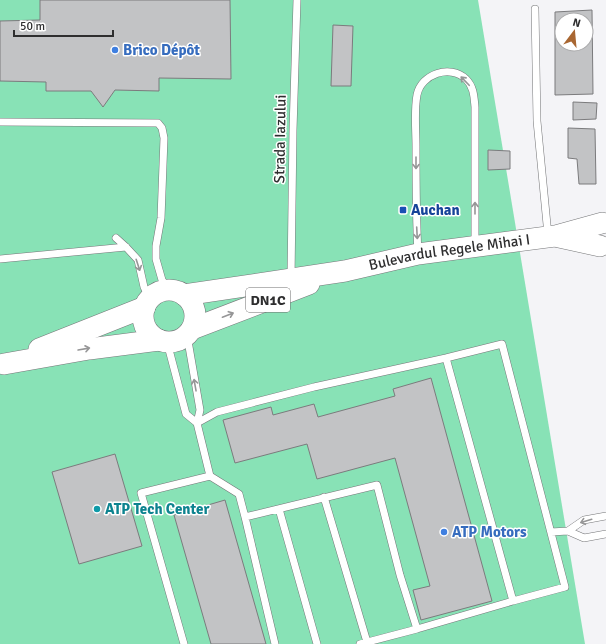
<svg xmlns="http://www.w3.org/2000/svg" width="606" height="644" font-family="Signika,sans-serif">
  <rect width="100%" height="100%" fill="#f4f4f7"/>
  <path fill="#88e2b6" d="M0,0H478L585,644H0Z"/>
  <path fill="#c2c3c5" stroke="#7b7b7d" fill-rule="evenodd" d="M40,0H230L231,79L159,78V91L115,90L103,107L91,91H46V82L0,81V21L40,20Z
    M592,10L593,94L555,95V12ZM562,20H586V44H562Z
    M333,25L353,26L351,86H331Z
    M573,102L597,103L596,119L573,120Z
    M568,128L595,129L596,184H579L577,159L568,158Z
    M488,150L510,151V169L488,170Z
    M431,378L492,601L421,620L413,590L430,586L395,458L317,479L307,444L235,463L223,420L271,407L273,415L314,404L318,417L395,396L393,389Z
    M115,454L142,546L79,564L52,472Z
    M225,500L266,644H211L174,515Z"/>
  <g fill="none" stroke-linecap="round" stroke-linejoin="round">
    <g stroke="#757678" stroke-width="8">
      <path id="lane" d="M535,9L537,121L548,235
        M0,122L158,123L162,128L164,138L161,218L156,246V259L162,280L169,290
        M116,238L126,247L138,260L144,287L150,299
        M418,253C416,218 416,182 416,146C416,130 414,111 417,95C421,74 450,64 466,79C474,87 474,97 475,107V245
        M0,259L126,247
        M291,278L293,130L297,0
        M187,335L200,410L197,423L210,476L239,494L245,517L377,485L400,575L417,629L513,601L446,358
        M167,342L186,414L197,423
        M197,423L217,412L252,403L314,387L446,358L502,344L565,587L513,601
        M324,497L367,642
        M279,509L317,644
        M245,517L275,644
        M568,531L584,520L606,516
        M551,532L568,531L584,538L606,534
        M184,644L141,493L210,476
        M360,644L417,629"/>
    </g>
    <g stroke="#757678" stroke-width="22">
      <g id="primary">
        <path d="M559,237L600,246"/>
        <circle cx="169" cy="316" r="26"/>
        <path id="s1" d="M184,295L345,271L418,254L555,236L602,223"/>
        <path d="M192,329L309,284"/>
        <path d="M39,349L145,307"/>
        <path d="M4,364L89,349L159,340"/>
      </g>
    </g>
    <use href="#lane" stroke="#fff" stroke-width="7"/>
    <use href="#primary" stroke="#fff" stroke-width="21"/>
  </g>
  <defs><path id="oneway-shaft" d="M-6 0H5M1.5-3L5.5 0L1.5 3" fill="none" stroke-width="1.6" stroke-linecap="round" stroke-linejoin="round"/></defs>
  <g stroke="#969697">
    <use href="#oneway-shaft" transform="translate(465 81) rotate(-134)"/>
    <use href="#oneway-shaft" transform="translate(416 163) rotate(90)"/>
    <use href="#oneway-shaft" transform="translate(475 208) rotate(-90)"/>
    <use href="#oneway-shaft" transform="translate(417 233) rotate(87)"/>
    <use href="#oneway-shaft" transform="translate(138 265) rotate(72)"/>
    <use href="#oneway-shaft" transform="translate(228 315) rotate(-21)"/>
    <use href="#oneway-shaft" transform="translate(84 349) rotate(-10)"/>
    <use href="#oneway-shaft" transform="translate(195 385) rotate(-100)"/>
    <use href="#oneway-shaft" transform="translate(586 521) rotate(163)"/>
  </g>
  <g fill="#3f7fe0" stroke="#fff" stroke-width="1.5">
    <circle cx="115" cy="50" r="4"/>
    <circle cx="444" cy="532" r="4"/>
  </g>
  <rect fill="#1a4fb4" stroke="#fff" stroke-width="1.5" x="399" y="206" width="8" height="8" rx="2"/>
  <circle fill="#0f9aa8" stroke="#fff" stroke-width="1.5" cx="97" cy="509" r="4"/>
  <g text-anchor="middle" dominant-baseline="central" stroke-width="3" stroke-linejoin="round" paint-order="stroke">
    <rect fill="#fff" stroke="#6d6d6d" stroke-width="1" x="246" y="288" width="44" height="24" rx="3"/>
    <g font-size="14" font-weight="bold" fill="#2e2e2f">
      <text x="268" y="300">DN1C</text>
    </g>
    <g font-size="15" font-weight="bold" fill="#366cbe" stroke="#fff" text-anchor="start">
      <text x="123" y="50">Brico Dépôt</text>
      <text x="452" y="532">ATP Motors</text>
    </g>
    <g font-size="15" fill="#2e2e2f" stroke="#fff">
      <text transform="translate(280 139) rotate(-89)">Strada Iazului</text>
      <text stroke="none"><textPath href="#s1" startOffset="269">Bulevardul Regele Mihai I</textPath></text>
    </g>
    <g font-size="15" font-weight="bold" fill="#164399" stroke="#fff" text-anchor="start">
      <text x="411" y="210">Auchan</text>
    </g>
    <g font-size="15" font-weight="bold" fill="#0d838f" stroke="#fff" text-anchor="start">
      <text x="105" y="509">ATP Tech Center</text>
    </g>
  </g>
  <g transform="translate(574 32) rotate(16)"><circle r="19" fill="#ffffff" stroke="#ababac"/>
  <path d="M0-3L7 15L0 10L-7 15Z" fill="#a96732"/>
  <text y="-6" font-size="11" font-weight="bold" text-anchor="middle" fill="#2e2e2f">N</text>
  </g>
  <path d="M14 30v6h99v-6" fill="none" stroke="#2e2e2f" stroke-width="2"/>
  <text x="20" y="30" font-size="12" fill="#2e2e2f" stroke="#ffffff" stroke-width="3" paint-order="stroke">50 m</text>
</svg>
